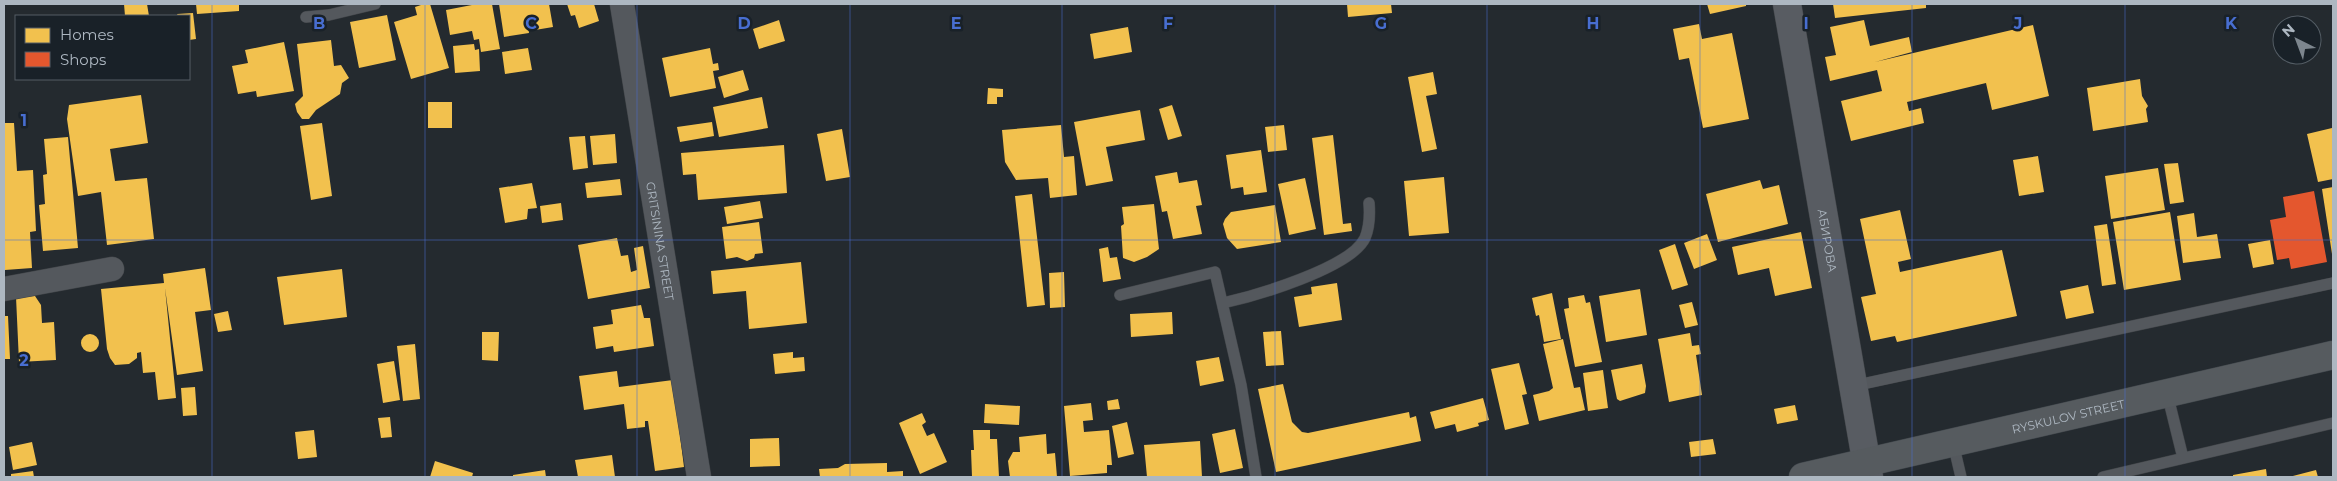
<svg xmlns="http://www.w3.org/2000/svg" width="2337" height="481" font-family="Montserrat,sans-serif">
  <rect width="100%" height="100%" fill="#242a2f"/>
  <path fill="#f2c14e" d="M124,4H147L149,16H125Z
    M196,4H239V11L197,14Z
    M424,4H430L449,68L411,79L394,22L417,15L415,7Z
    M477,4H492L500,49L481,52L479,39L474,40L472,31L450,35L446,10Z
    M499,4H549L553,27L535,30L533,17L527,18L529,33L504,37Z
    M567,4H594L599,21L579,28L575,15L571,16Z
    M1347,4H1391L1392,13L1348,17Z
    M1707,4H1746V6L1710,14Z
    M1833,4H1926V8L1835,18Z
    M193,13L196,39L189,40V16H178L177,14Z
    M387,15L396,60L359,68L350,22Z
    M779,20L785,41L759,49L753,29Z
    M1864,20L1870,46L1909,37L1912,52L1875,62L2033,25L2049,96L1992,110L1986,83L1907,102L1909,111L1921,108L1924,123L1851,141L1841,101L1882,91L1877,70L1830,81L1825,57L1836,55L1830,27Z
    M1699,24L1702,39L1732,33L1749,119L1703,128L1689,58L1679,60L1673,29Z
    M1128,27L1132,52L1094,59L1090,34Z
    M331,40L334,66L341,65L349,78L342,83L340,94L316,110L309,119H302L297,112L295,104L303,96L297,44Z
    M284,42L294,91L257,97L256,91L238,94L232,66L248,63L245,50Z
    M474,44L475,50L479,49L480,71L455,73L453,46Z
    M528,48L532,70L505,74L502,52Z
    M710,48L713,64L718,63L719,70L713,71L716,88L670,97L662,58Z
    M743,70L749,90L724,98L718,77Z
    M1433,72L1437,94L1426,96L1437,149L1422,152L1408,77Z
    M2140,79L2142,96L2148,106L2146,109L2148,122L2093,131L2087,88Z
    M988,88L1003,89V97H997V104H987Z
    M141,95L148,143L110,149L115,181L147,178L154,239L107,245L101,192L78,196L67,119L69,105Z
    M762,97L768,128L719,137L713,107Z
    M428,102H452V128H428Z
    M1172,105L1182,136L1168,140L1159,109Z
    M1140,110L1145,140L1106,147L1113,181L1086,186L1074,122Z
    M712,122L714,136L680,142L677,127Z
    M4,123H14L17,171L33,170L36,231L30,232L32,268L5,270Z
    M322,123L332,196L311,200L300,126Z
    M1061,125L1064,157L1074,156L1077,195L1050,198L1048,178L1016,180L1005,162L1002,130Z
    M1284,125L1287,150L1268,152L1265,127Z
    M2332,128L2333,179L2318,182L2307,134Z
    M842,129L850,177L826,181L817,134Z
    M615,134L617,163L593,165L590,136Z
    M1333,135L1343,224L1351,223L1352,231L1324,235L1312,138Z
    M585,136L588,168L573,170L569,137Z
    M68,137L78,248L43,251L39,205L45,204L43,175L47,174L44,139Z
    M784,145L787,193L698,200L696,174L683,175L681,153Z
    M1261,150L1267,192L1244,195L1243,187L1231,189L1226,155Z
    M2038,156L2044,192L2019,196L2013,160Z
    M2178,163L2184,202L2170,204L2164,164Z
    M2158,168L2165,210L2111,219L2105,176Z
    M1177,172L1179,183L1197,180L1202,205L1196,206L1202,234L1173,239L1167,211L1162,212L1155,176Z
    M1444,177L1449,233L1409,236L1404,181Z
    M1305,178L1316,229L1289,235L1278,184Z
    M620,179L622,195L587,198L585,183Z
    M1760,180L1763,189L1779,185L1788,224L1718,242L1706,194Z
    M532,183L537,208L528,209L527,219L505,223L499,188Z
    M2333,187V254H2332L2322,189Z
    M1032,194L1045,305L1027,307L1015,196Z
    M760,201L763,218L727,224L724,207Z
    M561,203L563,220L542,223L540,206Z
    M1154,204L1159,249L1147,257L1134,262L1123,258L1121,226L1124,224L1122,207Z
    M1275,205L1281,242L1237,249L1227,238L1223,224L1225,219L1231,212Z
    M1900,210L1911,259L1898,262L1900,272L2002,250L2017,316L1897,342L1895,336L1871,341L1861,297L1876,294L1860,219Z
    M2170,212L2181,280L2124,290L2113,222Z
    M2194,213L2197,237L2217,234L2221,258L2183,263L2177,216Z
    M759,222L763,253L755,254L754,258L747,261L737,257L726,259L722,227Z
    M2107,224L2116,284L2102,286L2094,226Z
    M1801,232L1812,288L1775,296L1769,268L1738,275L1732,247Z
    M1707,234L1717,260L1694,269L1684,243Z
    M617,238L621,256L628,255L631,272L637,270L634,248L643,246L650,288L588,299L578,245Z
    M2270,240L2274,264L2253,268L2248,244Z
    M1675,244L1688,285L1672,290L1659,250Z
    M1108,247L1110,258L1117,257L1121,279L1103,282L1099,249Z
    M801,262L807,323L749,329L746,291L713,294L711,271Z
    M205,268L211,310L195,312L203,371L177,375L165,288L176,398L158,400L155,372L143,373L141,352L137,353V358L129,364L115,365L110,358L107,349L101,289L164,283L163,274Z
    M342,269L347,317L284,325L277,277Z
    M1064,272L1065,307L1050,308L1049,273Z
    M1337,283L1342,320L1299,327L1294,297L1312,294L1311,287Z
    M2088,285L2094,313L2066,319L2060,291Z
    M1640,289L1647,335L1606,342L1599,296Z
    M1552,293L1561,339L1544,342L1539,315L1536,316L1532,298Z
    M1584,295L1586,303L1590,302L1602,362L1575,367L1564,309L1569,308L1568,298Z
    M35,296L41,305L42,323L54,322L56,360L19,362L16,297Z
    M1692,302L1698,325L1685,328L1679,305Z
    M641,305L644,318H650L654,346L614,352L613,346L596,349L593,327L613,324L611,310Z
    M228,311L232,330L218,332L214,314Z
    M1172,312L1173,334L1131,337L1130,314Z
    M4,316H8L10,359H4Z
    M1281,331L1284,365L1266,366L1263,332Z
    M482,332H499L498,361L482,360Z
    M1690,333L1692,346L1699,345L1701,354L1696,355L1702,395L1669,402L1658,339Z
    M81 343a9 9 0 1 1 18 0a9 9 0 1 1-18 0Z
    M1563,339L1574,388L1580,387L1585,410L1539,421L1533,395L1549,391L1553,388L1543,344Z
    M415,344L420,399L403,401L397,346Z
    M793,352V358L804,357L805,371L775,374L773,354Z
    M1219,357L1224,381L1200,386L1196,361Z
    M394,361L400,400L383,403L377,364Z
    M1519,363L1527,394L1522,395L1529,424L1505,430L1491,369Z
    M1642,364L1646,386L1645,393L1620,401L1617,399L1611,370Z
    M1603,370L1608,408L1588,411L1583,373Z
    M617,371L619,387L673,380L684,467L655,471L648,421H645V427L627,429L624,404L584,410L579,376Z
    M1283,384L1292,422L1302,432L1308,433L1409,412L1410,418L1416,416L1421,441L1276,472L1258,389Z
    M195,387L197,415L183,416L181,388Z
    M1483,398L1489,420L1478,423L1479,426L1457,432L1455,424L1435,429L1430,412Z
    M1118,399L1120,409L1108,410L1107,401Z
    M1091,403L1093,420L1083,421L1084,432L1109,430L1112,465H1107V473L1070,476L1064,406Z
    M985,404L1020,406L1019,425L984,423Z
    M1795,405L1798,420L1777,424L1774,409Z
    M922,413L926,422L922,425L927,436L934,433L947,462L920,474L899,423Z
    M390,417L392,437L381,438L378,418Z
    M1127,422L1134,454L1118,458L1112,426Z
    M1235,429L1243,468L1220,473L1212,434Z
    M314,430L317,457L298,459L295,432Z
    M973,430H990V439H997L999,477H972L971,450H974Z
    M1046,434L1047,454L1055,453L1057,477H1010L1008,461L1013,452H1020L1019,437Z
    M779,438L780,466L750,467V439Z
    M1713,439L1716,454L1691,457L1689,442Z
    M1200,441L1202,477H1147L1144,445Z
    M32,442L37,465L13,470L9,447Z
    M612,455L615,477H578L575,460Z
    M435,461L473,473L472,477H430Z
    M887,463V472L903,471V477H820L819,469L838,468L845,464Z
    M2266,469L2267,477H2233V475Z
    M545,470L546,477H513V475Z
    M2316,470L2318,477H2289Z
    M33,471L34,477H11V474Z"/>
  <path fill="#e4572e" d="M2314,191L2327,262L2291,269L2289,258L2277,260L2270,220L2286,217L2283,197Z"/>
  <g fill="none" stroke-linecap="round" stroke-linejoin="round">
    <g stroke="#404448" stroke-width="12">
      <path id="lane" d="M306,17L329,15L375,4
        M1120,295L1215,272L1241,385L1256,477
        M1223,303C1255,296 1351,268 1365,238C1370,226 1370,215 1369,203
        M1853,386L2333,283
        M2167,393L2183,458
        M1953,443L1961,477
        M2103,477L2333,423"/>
    </g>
    <g stroke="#404448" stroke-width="25">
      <g id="street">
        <path id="s1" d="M622,4L699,477"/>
        <path d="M4,289L112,269"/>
      </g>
    </g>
    <g stroke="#404448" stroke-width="29">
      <g id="secondary">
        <path id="s2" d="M1787,4L1869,477"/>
      </g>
    </g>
    <g stroke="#41474c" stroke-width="29">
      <g id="primary">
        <path id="s3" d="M1803,477L2333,355"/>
      </g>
    </g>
    <use href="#lane" stroke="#54585d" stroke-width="11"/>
    <use href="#street" stroke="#54585d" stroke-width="24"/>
    <use href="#secondary" stroke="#585c62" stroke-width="28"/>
    <use href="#primary" stroke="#565b5f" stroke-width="28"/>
  </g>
  <path fill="none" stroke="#486ed1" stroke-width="1" stroke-opacity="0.55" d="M212,4V477M425,4V477M637,4V477M850,4V477M1062,4V477M1275,4V477M1487,4V477M1700,4V477M1912,4V477M2125,4V477M4,240H2333"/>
  <g text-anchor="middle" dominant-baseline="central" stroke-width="5" stroke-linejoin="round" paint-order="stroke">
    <g font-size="12" fill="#adb7c1" stroke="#192128">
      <text stroke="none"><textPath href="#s2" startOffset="240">АБИРОВА</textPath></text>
      <text stroke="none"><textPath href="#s1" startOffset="240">GRITSININA STREET</textPath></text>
      <text stroke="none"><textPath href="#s3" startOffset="272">RYSKULOV STREET</textPath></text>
    </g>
  </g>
  <g font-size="16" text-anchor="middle" font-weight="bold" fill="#486ed1" stroke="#192128" stroke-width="5" stroke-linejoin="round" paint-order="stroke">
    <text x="319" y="29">B</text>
    <text x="531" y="29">C</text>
    <text x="744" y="29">D</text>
    <text x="956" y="29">E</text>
    <text x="1168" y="29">F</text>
    <text x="1381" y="29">G</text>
    <text x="1593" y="29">H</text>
    <text x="1806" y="29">I</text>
    <text x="2018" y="29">J</text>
    <text x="2231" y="29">K</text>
    <text x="24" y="126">1</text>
    <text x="24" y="366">2</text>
  </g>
  <rect width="2337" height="481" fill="none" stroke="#adb7c1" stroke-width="10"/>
  <rect x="15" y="15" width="175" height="65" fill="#192128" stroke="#545d65"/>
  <rect x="25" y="28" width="25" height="15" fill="#f2c14e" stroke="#545d65"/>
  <text x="60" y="40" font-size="15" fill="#adb7c1">Homes</text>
  <rect x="25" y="52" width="25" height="15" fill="#e4572e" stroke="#545d65"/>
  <text x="60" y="65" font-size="15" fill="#adb7c1">Shops</text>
  <g transform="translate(2297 40) rotate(318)"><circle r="24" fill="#192128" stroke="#545d65"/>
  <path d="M0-4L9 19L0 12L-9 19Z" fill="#7d868e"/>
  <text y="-8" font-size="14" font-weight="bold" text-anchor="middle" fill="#adb7c1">N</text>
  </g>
</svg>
